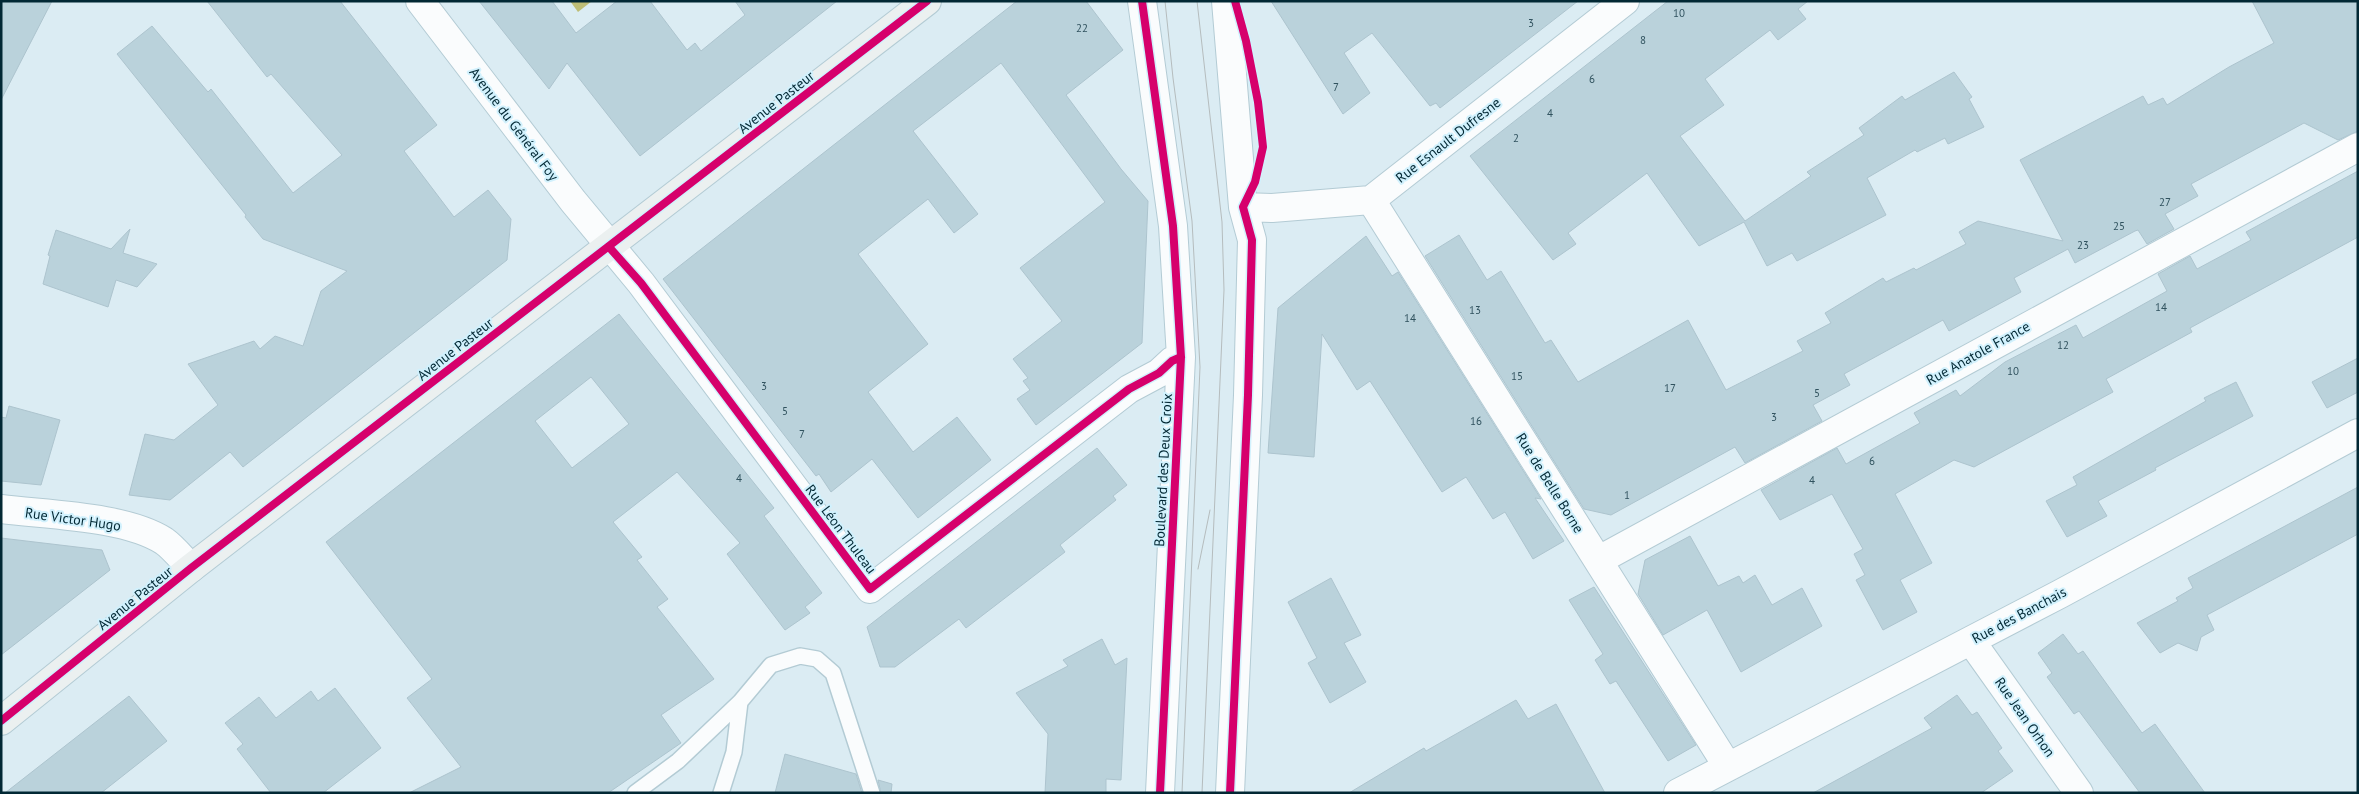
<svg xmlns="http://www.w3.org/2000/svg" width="2359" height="794" font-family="'PT Sans',sans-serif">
  <rect width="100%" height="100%" fill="#dbecf3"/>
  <path fill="#bebd76" d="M570,1H592L578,12Z"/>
  <path fill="#bad2db" stroke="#adc4ce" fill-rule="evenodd" d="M1,1H52L1,100Z
    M207,1H340L437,125L404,151L454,217L488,190L511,219L507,260L243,467L230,452L170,500L129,495L145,434L174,440L218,405L188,364L254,341L260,349L275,336L303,346L321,291L347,271L263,239L245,217L246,215L117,54L152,26L208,92L211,89L293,193L342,155L271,74L267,77Z
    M479,1H552L576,33L617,1H650L687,50L695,43L701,51L745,15L735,1H837L640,156L567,63L549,89Z
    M1017,1H1086L1123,50L1066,95L1121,169L1148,201L1142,343L1036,425L1017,399L1030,390L1023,381L1028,378L1013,359L1062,321L1020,268L1105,202L1001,63L913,131L978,214L954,233L928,199L858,254L928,344L868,392L913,452L957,417L991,460L918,518L872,459L831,492L819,474L816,476L663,279Z
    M1271,1H1578L1440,108L1436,103L1430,106L1372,33L1344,53L1370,93L1343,114Z
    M1668,1H1808L1798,9L1806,19L1778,40L1770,30L1705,79L1724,105L1680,136L1745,221L1811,176L1807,172L1864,135L1859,128L1902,96L1905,100L1954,72L1972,97L1969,99L1984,127L1948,144L1945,138L1917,152L1915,150L1867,178L1886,215L1797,261L1792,253L1767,266L1744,222L1699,246L1647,173L1568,233L1576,244L1553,260L1470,156Z
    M2252,1H2358V131L2338,140L2304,123L2191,184L2198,196L2165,214L2174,229L2147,244L2138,230L2135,231L2075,263L2068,249L2014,278L2021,292L1949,331L1943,320L1844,374L1850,385L1813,405L1822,421L1745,463L1735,447L1611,515L1584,509L1425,256L1459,235L1487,280L1501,271L1545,343L1551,340L1578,382L1688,320L1726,390L1803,351L1797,341L1831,323L1825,313L1883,278L1886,282L1914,268L1916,270L1966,244L1959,232L1978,221L2063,241L2020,160L2143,96L2148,105L2163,98L2167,105L2229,67L2274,43Z
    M2358,171V237L2190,328L2192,332L2106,379L2113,392L1974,467L1954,460L1895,494L1932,563L1900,580L1917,612L1883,630L1856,580L1865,575L1854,554L1863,549L1832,494L1780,520L1761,490L1837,448L1846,464L1920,423L1914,413L1956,390L1960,396L2005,362L2076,325L2083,338L2167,291L2158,274L2190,256L2197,269L2251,240L2246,232Z
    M130,229L123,253L157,264L137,287L116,280L108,307L43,284L50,256L48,255L56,230L111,249Z
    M1366,236L1392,276L1398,272L1541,499L1535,498L1564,541L1533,559L1505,512L1493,519L1466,477L1442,492L1370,381L1357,390L1322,334L1314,457L1268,453L1278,308Z
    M619,314L774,508L764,516L822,593L805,607L810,613L785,630L727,554L740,543L677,472L613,522L642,557L637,560L668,599L657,607L714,679L661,715L681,743L608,793H409L461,767L407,698L432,679L326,542ZM591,377L629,424L572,468L535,421Z
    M2358,358V392L2327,408L2312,382Z
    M2236,382L2253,416L2155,468L2156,470L2098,501L2107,516L2067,537L2046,501L2077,485L2073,477L2206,401L2204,398Z
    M9,406L60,420L41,485L1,481V417L6,418Z
    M1097,448L1127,485L1113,496L1116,500L1060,545L1065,552L966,628L959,619L895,667H880L867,627Z
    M2358,487V534L2207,615L2214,630L2201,637L2197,651L2178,643L2160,653L2137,623L2178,601L2176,598L2193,588L2188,578Z
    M1690,536L1718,586L1739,576L1743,583L1755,575L1772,605L1802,588L1822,626L1741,672L1707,610L1663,635L1638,594L1645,560Z
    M1,538L102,550L110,570L1,655Z
    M1331,578L1361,635L1344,643L1366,682L1330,703L1308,663L1317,658L1288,602Z
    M1594,587L1696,745L1668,761L1616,681L1610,684L1595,660L1603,654L1569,600Z
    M2063,634L2078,654L2083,651L2142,733L2155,724L2205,793H2140L2079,711L2074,714L2047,677L2052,673L2038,653Z
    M1102,639L1115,665L1127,658L1121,780L1106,779V793H1045L1048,734L1016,693L1068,666L1063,660Z
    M335,688L381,748L323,793H271L237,749L243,744L225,723L259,697L276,718L311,691L318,701Z
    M1957,695L1972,715L1977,712L2002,748L1998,751L2013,771L1981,793H1813L1932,728L1924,718Z
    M129,696L167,741L101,793H5Z
    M1516,700L1528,719L1556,704L1605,793H1349L1424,748L1426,751Z
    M785,754L856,774L862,793H775Z
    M878,780L892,784L891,793H881Z"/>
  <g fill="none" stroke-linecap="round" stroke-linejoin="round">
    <g stroke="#b3cbd4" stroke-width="18">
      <path id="service" d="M635,793L678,761L740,702L771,665L800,656L817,659L833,673L872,793
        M721,793L734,752L740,702"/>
    </g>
    <g stroke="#b3cbd4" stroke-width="30">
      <path id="minor" d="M420,1L573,201L641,283L870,589L1129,389L1159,373L1172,361L1181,357
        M1142,1L1173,226L1181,357L1160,793
        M1226,1L1243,207L1252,240L1248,395L1230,793
        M1371,200L1728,767
        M1243,207L1272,208L1371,200L1625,1
        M1,509C48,515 125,516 164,541C174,548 183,560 191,568
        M1599,560L2358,147
        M1971,641L2079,793
        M1678,793L2060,594L2358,433"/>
    </g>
    <g stroke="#b3cbd4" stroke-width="30">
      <path id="secondary" d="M1,721L191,568L927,1"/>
    </g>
    <use href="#service" stroke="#fafcfd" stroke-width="15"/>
    <use href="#minor" stroke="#fafcfd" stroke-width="28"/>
    <use href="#secondary" stroke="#ebf0f0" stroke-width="28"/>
    <path stroke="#b5bcbd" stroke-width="1" d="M1165,1L1173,78L1192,221L1200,367L1182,793
      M1197,1L1222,222L1224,290L1202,793
      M1198,569L1210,510"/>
    <g stroke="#d1f1fd" stroke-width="11">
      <path id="cycleway" d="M1142,1L1173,226L1181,357L1160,793
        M609,247L641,283L870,589L1129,389L1159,373L1172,361L1181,357
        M1,721L191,568L927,1
        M1230,793L1248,395L1252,240L1243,207L1255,182L1263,147L1258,102L1246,41L1235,1"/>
    </g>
    <use href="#cycleway" stroke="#d6006c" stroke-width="8"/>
  </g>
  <g text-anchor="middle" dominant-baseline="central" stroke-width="4" stroke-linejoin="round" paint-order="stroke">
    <g font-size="11" fill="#30525e">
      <text x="1679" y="13">10</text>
      <text x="1531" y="23">3</text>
      <text x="1082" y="28">22</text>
      <text x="1643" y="40">8</text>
      <text x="1592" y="79">6</text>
      <text x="1336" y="87">7</text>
      <text x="1550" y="113">4</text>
      <text x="1516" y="138">2</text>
      <text x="2165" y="202">27</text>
      <text x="2119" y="226">25</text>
      <text x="2083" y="245">23</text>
      <text x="2161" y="307">14</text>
      <text x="1475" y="310">13</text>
      <text x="1410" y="318">14</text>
      <text x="2063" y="345">12</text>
      <text x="2013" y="371">10</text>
      <text x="1517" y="376">15</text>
      <text x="764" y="386">3</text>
      <text x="1670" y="388">17</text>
      <text x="1817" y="393">5</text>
      <text x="785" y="411">5</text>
      <text x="1774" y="417">3</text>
      <text x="1476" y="421">16</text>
      <text x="802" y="434">7</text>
      <text x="1872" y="461">6</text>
      <text x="739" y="478">4</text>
      <text x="1812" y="480">4</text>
      <text x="1627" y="495">1</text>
    </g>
    <g font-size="14" fill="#022834" stroke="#d1f1fd">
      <text transform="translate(776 102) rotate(-38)">Avenue Pasteur</text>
      <text transform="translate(514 124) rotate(53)">Avenue du Général Foy</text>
      <text transform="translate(1448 140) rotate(-38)">Rue Esnault Dufresne</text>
      <text transform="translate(455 349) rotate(-38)">Avenue Pasteur</text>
      <text transform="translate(1978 353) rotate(-29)">Rue Anatole France</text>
      <text transform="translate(1163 470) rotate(-87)">Boulevard des Deux Croix</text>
      <text transform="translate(1550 483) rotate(58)">Rue de Belle Borne</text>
      <text transform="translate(73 519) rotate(8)">Rue Victor Hugo</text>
      <text transform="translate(841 529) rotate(53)">Rue Léon Thuleau</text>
      <text transform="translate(135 598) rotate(-39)">Avenue Pasteur</text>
      <text transform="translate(2019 615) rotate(-28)">Rue des Banchais</text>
      <text transform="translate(2025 717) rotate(55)">Rue Jean Orhon</text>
    </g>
  </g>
  <rect width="2359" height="794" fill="none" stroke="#022834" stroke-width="5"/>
</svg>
